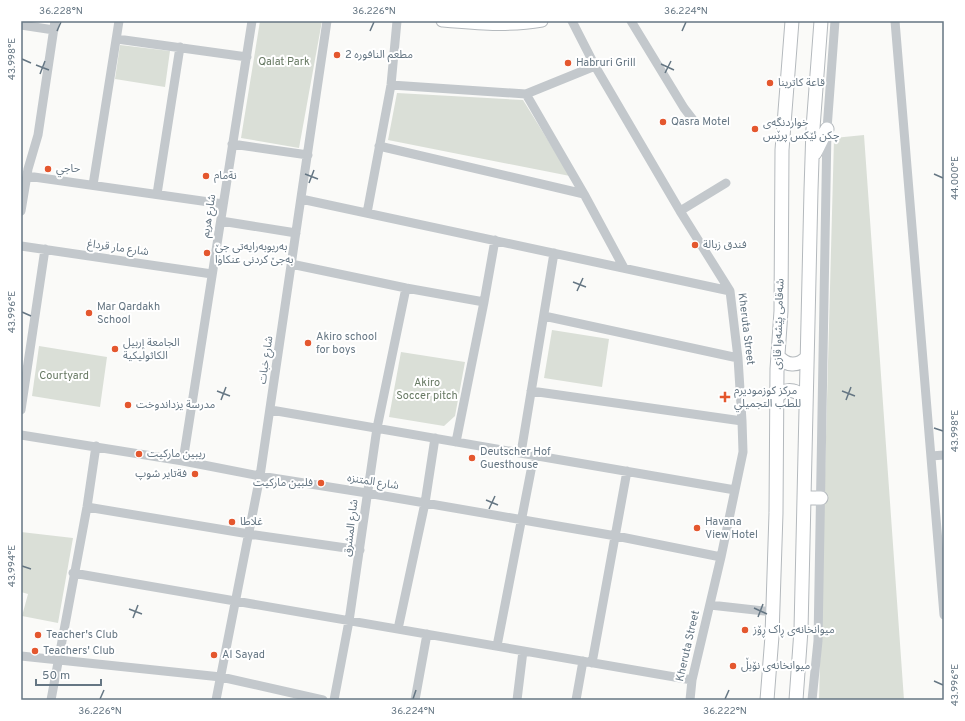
<svg xmlns="http://www.w3.org/2000/svg" width="965" height="721" font-family="Overpass,'Noto Sans Arabic',sans-serif">
  <rect width="100%" height="100%" fill="#fafaf8"/>
  <path fill="#dadfd7" d="M260,21H322L299,148L241,138Z
    M120,45L170,51L165,87L115,79Z
    M397,93L523,100L570,176L388,140Z
    M864,135L904,700H819L834,138Z
    M552,330L609,339L602,387L544,378Z
    M39,346L107,357L100,407L32,396Z
    M401,352L465,362L455,416L444,426L389,417Z
    M21,532L73,538L58,623L22,616L28,594L21,592Z"/>
  <g fill="none" stroke-linecap="round" stroke-linejoin="round">
    <g stroke="#b5babe" stroke-width="13">
      <path id="major" d="M442,21C476,24 509,27 542,21"/>
    </g>
    <g stroke="#b4b9bd" stroke-width="15">
      <path id="highway" d="M815,153L827,129
        M778,356C786,366 798,367 807,357
        M776,398C786,386 801,389 806,404
        M805,498H821
        M767,700L772,636L776,513L777,369L781,311L782,150L792,21
        M796,700L801,630L811,190L813,128L821,21"/>
    </g>
    <path stroke="#c3c8cc" stroke-width="9" d="M572,21L595,66L680,211L730,291L738,358L742,421L743,452L721,557L692,680L690,700
      M631,21L684,108L694,121
      M895,21L944,615
      M21,25L54,30
      M117,39L247,57
      M391,85L526,94L595,66
      M526,94L584,194L624,268
      M232,144L308,155
      M379,146L584,194
      M27,176L223,204
      M93,185L119,21
      M157,194L180,47
      M301,199L730,291
      M21,211L28,169L38,135L55,21
      M680,211L726,183
      M367,213L391,85L397,21
      M221,221L296,233
      M21,246L212,274
      M291,264L406,288L484,302
      M544,316L738,358
      M531,391L742,421
      M21,410L45,249
      M271,410L735,490
      M21,435L183,461L260,476L367,493L616,536L721,557
      M456,442L484,302L495,240
      M521,453L554,253
      M931,456L944,455
      M183,461L252,21
      M87,507L249,534L360,550
      M73,573L692,680
      M710,605L773,612
      M398,629L425,503L435,438
      M497,646L534,455
      M21,656L221,677L323,700
      M592,663L627,471
      M51,700L87,507L96,446
      M216,700L260,476L327,21
      M334,700L349,621L377,428L406,288
      M415,700L427,634
      M517,700L523,651
      M576,700L583,661
      M812,700L818,641L827,129L835,21"/>
    <use href="#major" stroke="#fff" stroke-width="11"/>
    <use href="#highway" stroke="#fff" stroke-width="13"/>
  </g>
  <path fill="none" stroke="#657683" stroke-width="1.5" d="M57,31L61,22M370,31L374,22M682,31L686,22M22,59L31,63M661,64L674,70M36,65L49,70M665,73L671,61M40,74L45,61M305,174L318,179M934,174L943,178M309,183L314,170M573,282L586,287M577,291L583,278M22,312L31,316M217,391L230,396M842,391L855,396M221,400L226,387M846,400L851,387M934,428L943,431M486,500L498,505M489,509L495,496M22,566L31,569M754,608L767,614M129,609L142,614M758,617L763,604M133,618L138,605M934,681L943,685M100,699L104,690M413,699L416,690M725,699L729,690"/>
  <g fill="#e4572e" stroke="#fff" stroke-width="1.5">
    <circle cx="337" cy="55" r="4"/>
    <circle cx="568" cy="63" r="4"/>
    <circle cx="770" cy="83" r="4"/>
    <circle cx="663" cy="122" r="4"/>
    <circle cx="755" cy="129" r="4"/>
    <circle cx="48" cy="169" r="4"/>
    <circle cx="206" cy="176" r="4"/>
    <circle cx="695" cy="245" r="4"/>
    <circle cx="207" cy="253" r="4"/>
    <circle cx="89" cy="313" r="4"/>
    <circle cx="308" cy="343" r="4"/>
    <circle cx="115" cy="349" r="4"/>
    <path d="M723 391h4v4h4v4h-4v4h-4v-4h-4v-4h4z"/>
    <circle cx="128" cy="405" r="4"/>
    <circle cx="139" cy="454" r="4"/>
    <circle cx="472" cy="458" r="4"/>
    <circle cx="195" cy="474" r="4"/>
    <circle cx="321" cy="483" r="4"/>
    <circle cx="232" cy="522" r="4"/>
    <circle cx="697" cy="528" r="4"/>
    <circle cx="745" cy="630" r="4"/>
    <circle cx="38" cy="635" r="4"/>
    <circle cx="35" cy="651" r="4"/>
    <circle cx="214" cy="655" r="4"/>
    <circle cx="733" cy="666" r="4"/>
  </g>
  <g text-anchor="middle" dominant-baseline="central" stroke-width="4" stroke-linejoin="round" paint-order="stroke">
    <g font-size="11" fill="#657683" stroke="#fff" text-anchor="start">
      <text x="345" y="55">مطعم النافوره 2</text>
      <text x="576" y="63">Habruri Grill</text>
      <text x="778" y="83">قاعة كاترينا</text>
      <text x="671" y="122">Qasra Motel</text>
      <text x="763" y="123">خواردنگەی<tspan x="763" dy="13">چکن ئێکس پرێس</tspan></text>
      <text x="56" y="169">حاجي</text>
      <text x="214" y="176">نةمام</text>
      <text x="703" y="245">فندق زبالة</text>
      <text x="215" y="247">بەریوبەرایەتی جێ<tspan x="215" dy="13">بەجێ کردنی عنکاوا</tspan></text>
      <text x="97" y="307">Mar Qardakh<tspan x="97" dy="13">School</tspan></text>
      <text x="316" y="337">Akiro school<tspan x="316" dy="13">for boys</tspan></text>
      <text x="123" y="343">الجامعة إربيل<tspan x="123" dy="13">الكاثوليكية</tspan></text>
      <text x="734" y="391">مركز كوزموديرم<tspan x="734" dy="13">للطب التجميلي</tspan></text>
      <text x="136" y="405">مدرسة يزداندوخت</text>
      <text x="480" y="452">Deutscher Hof<tspan x="480" dy="13">Guesthouse</tspan></text>
      <text x="147" y="454">ريبين ماركيت</text>
      <text x="187" y="474" text-anchor="end">فةتاير شوپ</text>
      <text x="313" y="483" text-anchor="end">فلبين ماركيت</text>
      <text x="240" y="522">غلاطا</text>
      <text x="705" y="522">Havana<tspan x="705" dy="13">View Hotel</tspan></text>
      <text x="753" y="630">میوانخانەی ڕاک ڕۆز</text>
      <text x="46" y="635">Teacher's Club</text>
      <text x="43" y="651">Teachers' Club</text>
      <text x="222" y="655">Al Sayad</text>
      <text x="741" y="666">میوانخانەی نۆبڵ</text>
    </g>
    <g font-size="11" fill="#687a64" stroke="#fff">
      <text x="284" y="62">Qalat Park</text>
      <text x="64" y="376">Courtyard</text>
      <text x="427" y="383">Akiro<tspan x="427" dy="13">Soccer pitch</tspan></text>
    </g>
    <g font-size="11" fill="#657683" stroke="#fff">
      <text transform="translate(209 216) rotate(-81)">شارع هريم</text>
      <text transform="translate(118 248) rotate(8)">شارع مار قرداغ</text>
      <text transform="translate(779 324) rotate(-88)">شەقامی پێشەوا قازی</text>
      <text transform="translate(746 329) rotate(83)">Kheruta Street</text>
      <text transform="translate(266 360) rotate(-82)">شارع خبات</text>
      <text transform="translate(373 482) rotate(9)">شارع المتنزه</text>
      <text transform="translate(351 528) rotate(-83)">شارع المشرق</text>
      <text transform="translate(688 646) rotate(-77)">Kheruta Street</text>
    </g>
  </g>
  <rect width="965" height="721" fill="none" stroke="#ffffff" stroke-width="44"/>
  <path d="M36 679v6h65v-6" fill="none" stroke="#657683" stroke-width="2"/>
  <text x="42" y="679" font-size="12" fill="#657683" stroke="#ffffff" stroke-width="3" paint-order="stroke">50 m</text>
  <rect x="22" y="22" width="921" height="677" fill="none" stroke="#657683" stroke-width="1.5"/>
  <g font-size="10" text-anchor="middle" fill="#657683">
    <text x="61" y="14">36.228°N</text>
    <text x="374" y="14">36.226°N</text>
    <text x="686" y="14">36.224°N</text>
    <text transform="translate(11 59) rotate(-90)" y="4">43.998°E</text>
    <text transform="translate(954 178) rotate(-90)" y="4">44.000°E</text>
    <text transform="translate(11 312) rotate(-90)" y="4">43.996°E</text>
    <text transform="translate(954 431) rotate(-90)" y="4">43.998°E</text>
    <text transform="translate(11 566) rotate(-90)" y="4">43.994°E</text>
    <text transform="translate(954 685) rotate(-90)" y="4">43.996°E</text>
    <text x="100" y="714">36.226°N</text>
    <text x="413" y="714">36.224°N</text>
    <text x="725" y="714">36.222°N</text>
  </g>
</svg>
